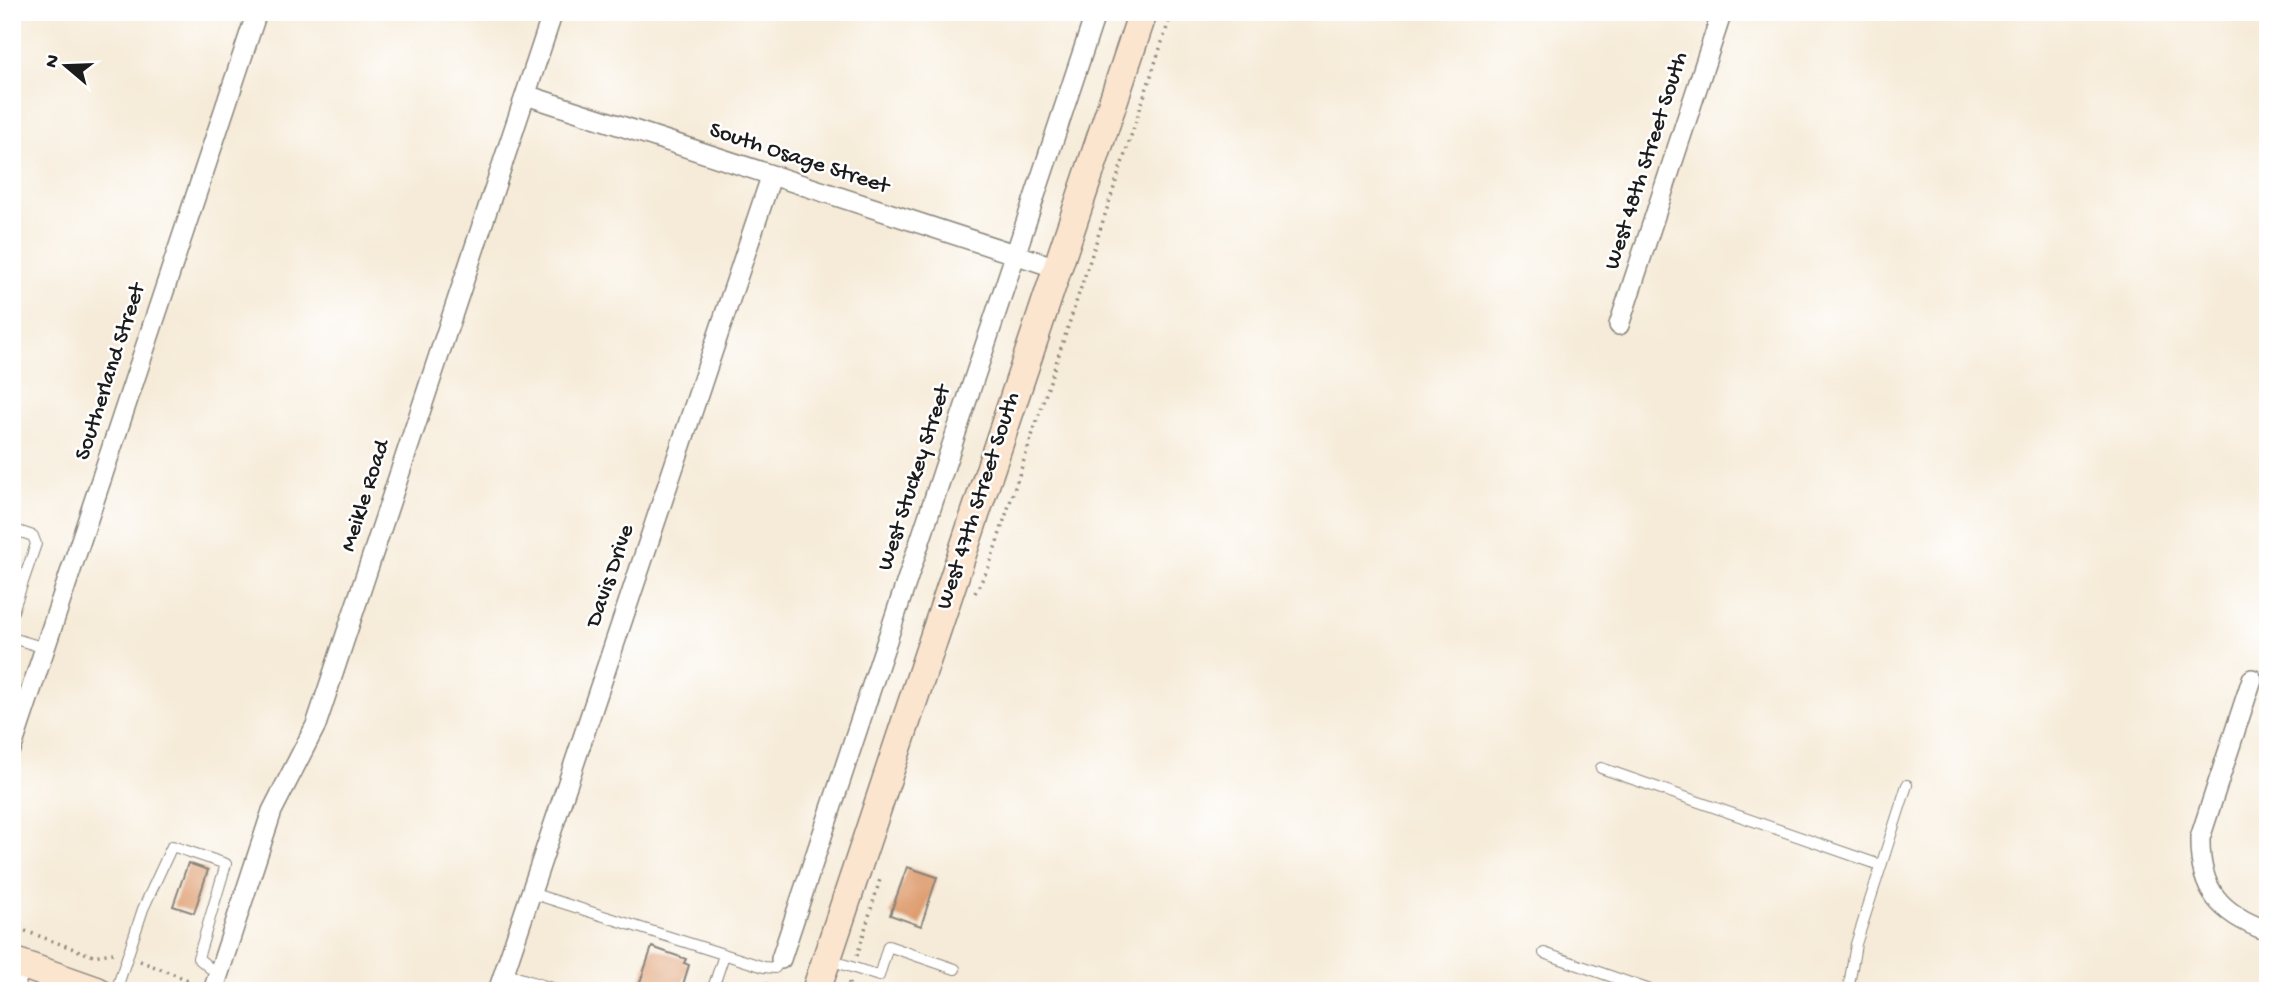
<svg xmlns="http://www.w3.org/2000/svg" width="2280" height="1003" font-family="'Gochi Hand',sans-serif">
  <rect width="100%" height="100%" fill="#fff"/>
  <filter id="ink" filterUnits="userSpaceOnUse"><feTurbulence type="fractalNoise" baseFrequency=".0143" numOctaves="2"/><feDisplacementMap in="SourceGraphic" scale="14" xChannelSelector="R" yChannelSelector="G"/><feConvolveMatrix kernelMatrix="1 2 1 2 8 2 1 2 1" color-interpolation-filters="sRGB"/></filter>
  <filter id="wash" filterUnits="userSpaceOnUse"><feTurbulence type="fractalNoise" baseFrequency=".00686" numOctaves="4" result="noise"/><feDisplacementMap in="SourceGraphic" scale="28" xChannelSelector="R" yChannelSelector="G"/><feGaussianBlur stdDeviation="1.57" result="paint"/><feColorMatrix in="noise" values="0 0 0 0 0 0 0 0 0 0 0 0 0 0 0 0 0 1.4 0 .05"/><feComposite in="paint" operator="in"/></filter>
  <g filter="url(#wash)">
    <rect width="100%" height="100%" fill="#f6ebd8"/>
    <g id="blocks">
      <path fill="#dd9a6b" d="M188,863L208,870L194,913L173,906Z
        M907,867L937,877L921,926L890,915Z
        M652,947L686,959L684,963L689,965L681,991H637Z"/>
    </g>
  </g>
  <g filter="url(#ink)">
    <use href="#blocks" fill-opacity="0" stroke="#89847a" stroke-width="2"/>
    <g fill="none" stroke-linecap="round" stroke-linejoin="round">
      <g stroke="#89847a" stroke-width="12">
        <path id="lane" d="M12,529L33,536L36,544L12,614
          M12,638L45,648
          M1601,768L1880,865
          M531,893L764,967L775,968L781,959
          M1544,953L1653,991
          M830,960L879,976L888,946L955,969
          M504,973L561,991
          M116,991L143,909L172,846L226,864L198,958L218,975
          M712,991L724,955
          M1848,991L1856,944L1907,785"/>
      </g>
      <g stroke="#89847a" stroke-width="22">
        <path id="street" d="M526,95L1057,268
          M1619,325L1722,12
          M2252,679L2200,838C2199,890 2220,914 2268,931
          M12,747L257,12
          M781,959L1096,12
          M13,991L21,965
          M213,991L272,811L316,725L553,12
          M498,991L771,177"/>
      </g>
      <g stroke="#89847a" stroke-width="31">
        <path id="secondary" d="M12,961L97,991
          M816,991L1143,12"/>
      </g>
      <path stroke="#89847a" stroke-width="3.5" stroke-dasharray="2 5" stroke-linecap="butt" d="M975,593L988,569L1172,12
        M12,926L93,956L113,953
        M857,956L881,876
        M140,961L186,979L194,990
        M764,991L767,980
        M847,991L850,980"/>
      <use href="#lane" stroke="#fff" stroke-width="10"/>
      <use href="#street" stroke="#fff" stroke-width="19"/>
      <use href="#secondary" stroke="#fce5cf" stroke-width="28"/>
    </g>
  </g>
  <g text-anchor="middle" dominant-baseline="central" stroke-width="5" stroke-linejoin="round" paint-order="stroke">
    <g font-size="23" fill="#1c1c1c" stroke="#fff">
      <text transform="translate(799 159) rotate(18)">South Osage Street</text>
      <text transform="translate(1647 161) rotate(-72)">West 48th Street South</text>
      <text transform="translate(111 372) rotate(-72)">Southerland Street</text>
      <text transform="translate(915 478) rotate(-72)">West Stuckey Street</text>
      <text transform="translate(366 496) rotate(-72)">Meikle Road</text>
      <text transform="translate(979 501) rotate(-72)">West 47th Street South</text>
      <text transform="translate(611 576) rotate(-71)">Davis Drive</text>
    </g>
  </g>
  <rect width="2280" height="1003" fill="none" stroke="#fff" stroke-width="42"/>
  <g transform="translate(66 66) rotate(289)" stroke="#ffffff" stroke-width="5" paint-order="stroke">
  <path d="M0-5L12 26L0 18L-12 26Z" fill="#1c1c1c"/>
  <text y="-10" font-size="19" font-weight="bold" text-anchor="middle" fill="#1c1c1c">N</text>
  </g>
</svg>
